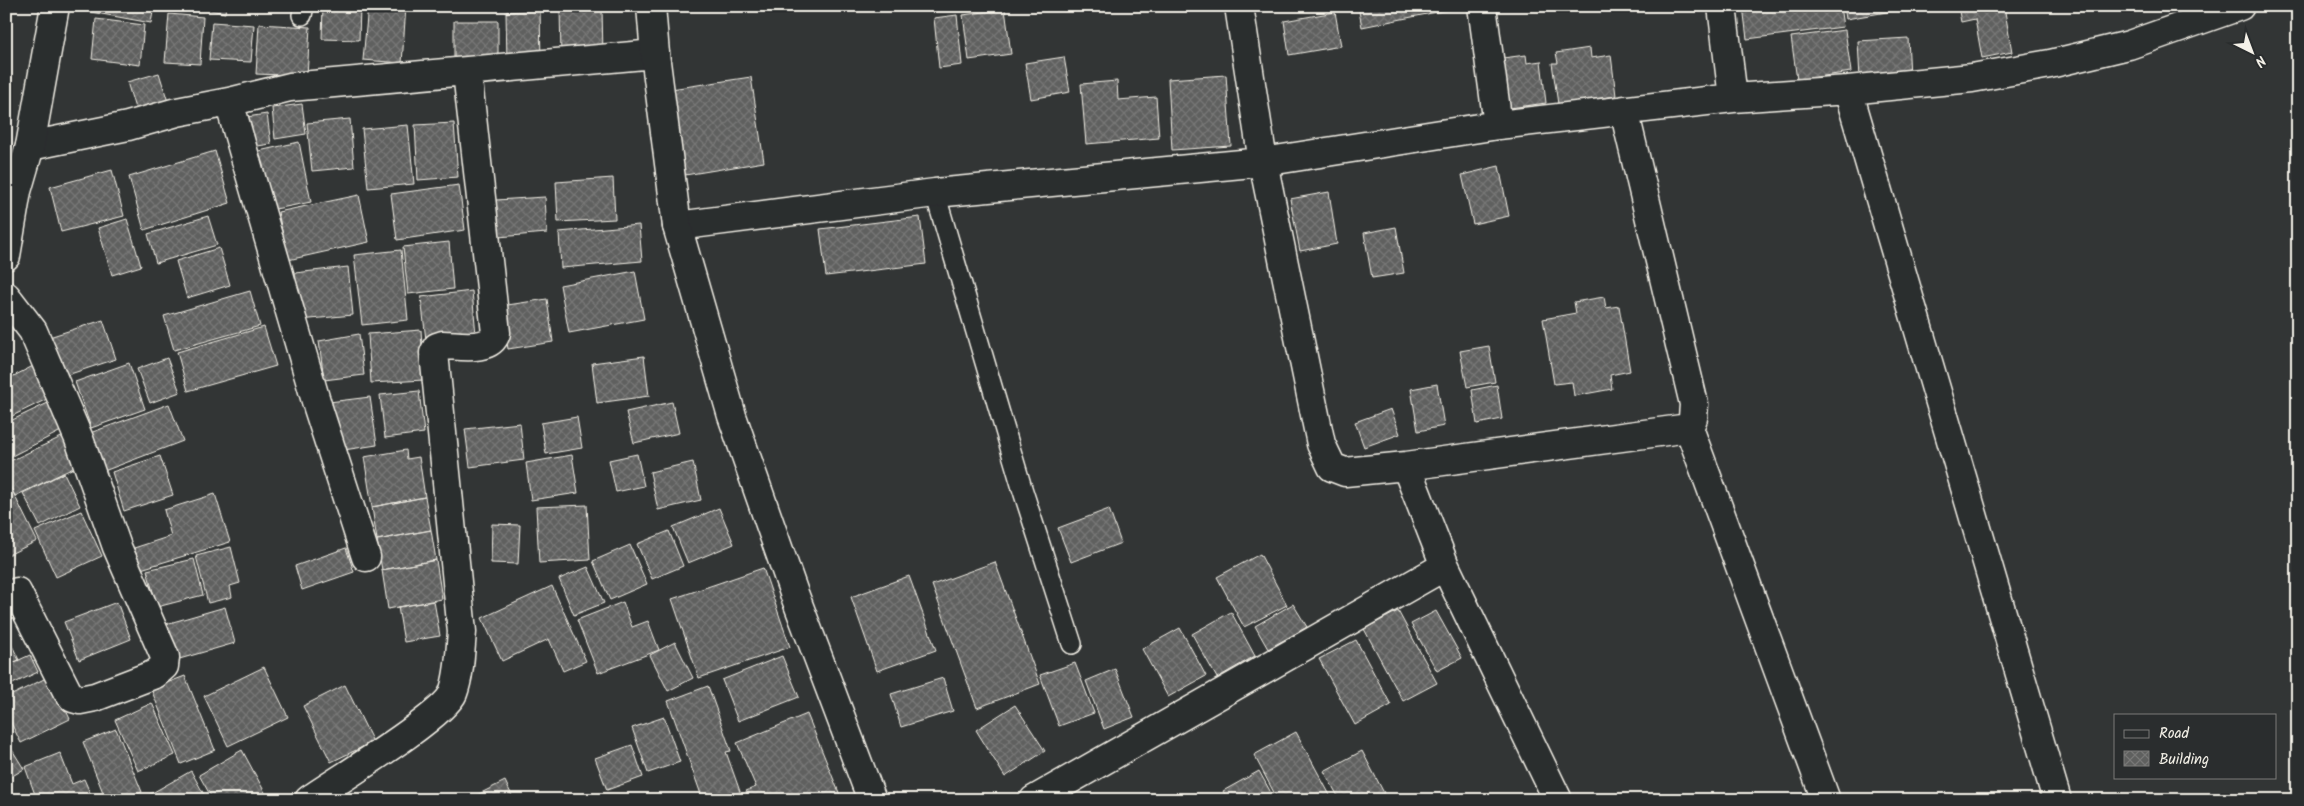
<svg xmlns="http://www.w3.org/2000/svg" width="2304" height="806" font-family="Kalam,sans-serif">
  <defs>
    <pattern id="building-cross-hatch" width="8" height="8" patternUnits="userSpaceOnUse" patternTransform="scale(1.25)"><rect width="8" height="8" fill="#5f605f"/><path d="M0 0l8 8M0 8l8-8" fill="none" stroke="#777776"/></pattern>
  </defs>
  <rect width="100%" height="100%" fill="#323535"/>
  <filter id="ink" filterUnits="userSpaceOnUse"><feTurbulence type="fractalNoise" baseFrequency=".02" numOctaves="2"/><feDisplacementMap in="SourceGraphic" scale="10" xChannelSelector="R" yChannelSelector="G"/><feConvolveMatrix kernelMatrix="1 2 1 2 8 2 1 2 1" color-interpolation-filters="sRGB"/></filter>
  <g filter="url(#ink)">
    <path fill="url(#building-cross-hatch)" stroke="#f4f1e8" d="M81,6H154L151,23L80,10Z
      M191,6H226L225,13Z
      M323,6H360L359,40L322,39Z
      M368,6H406L402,63L363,60Z
      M1358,6H1436L1437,12L1362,27Z
      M1436,6H1470V7L1437,12Z
      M1743,6H1840L1843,27L1747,39Z
      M1844,6H1910V8L1846,19Z
      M1958,6H2004L2012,52L1982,58L1975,19L1961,22Z
      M560,9H602L603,55L561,56Z
      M1005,9L1011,54L969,60L963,15Z
      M540,10L541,62L507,63L506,12Z
      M1335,12L1341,46L1289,55L1284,21Z
      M169,14L203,17L200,64L165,62Z
      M957,15L962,65L939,68L934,18Z
      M96,19L144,25L140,65L92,59Z
      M454,21H498V62H454Z
      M212,22L254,25L251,62L209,60Z
      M259,24L310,27L307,76L256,74Z
      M1845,30L1851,72L1797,80L1791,37Z
      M1908,38L1910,76L1860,79L1858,41Z
      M1590,48L1591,58L1611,55L1616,96L1558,104L1552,63H1558L1556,53Z
      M1526,55L1527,63L1541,61L1546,103L1510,108L1503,58Z
      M1064,57L1070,92L1031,99L1025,63Z
      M159,73L169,105L137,115L127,82Z
      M1226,75L1231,146L1172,150L1168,79Z
      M751,77L764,162L685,175L671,89Z
      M1117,81L1118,100L1156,97L1159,138L1086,144L1081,84Z
      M302,104L306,134L275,139L272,108Z
      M267,114L271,144L244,148L240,118Z
      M350,119L354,167L312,171L307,123Z
      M454,123L458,177L418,180L415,125Z
      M408,125L414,184L368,188L362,129Z
      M299,142L311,202L270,210L259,151Z
      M215,151L230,203L144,230L129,177Z
      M1499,166L1509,216L1473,224L1462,175Z
      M112,170L124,216L61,232L50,187Z
      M613,178L615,219L558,222L556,182Z
      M459,185L465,230L397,240L391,194Z
      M1329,192L1337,244L1300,251L1290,199Z
      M359,195L369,242L288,260L278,212Z
      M545,197L547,233L498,237L496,200Z
      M208,216L217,245L156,263L148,234Z
      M920,217L926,264L826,276L820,229Z
      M127,219L141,266L112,275L98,228Z
      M639,225L642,261L561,268L559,232Z
      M1396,227L1404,273L1372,278L1364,233Z
      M449,242L453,289L408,294L403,247Z
      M219,248L230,285L187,298L176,261Z
      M401,250L408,320L362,325L354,255Z
      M348,267L353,315L300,320L295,273Z
      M635,271L644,319L569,333L560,285Z
      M250,291L260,326L174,350L164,316Z
      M472,291L476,335L426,340L421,297Z
      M1604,297L1606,308L1619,306L1630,371L1610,375L1612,389L1574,396L1572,382L1554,384L1543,319L1576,313L1574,302Z
      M547,299L553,342L508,349L501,306Z
      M103,320L116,359L58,378L46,338Z
      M264,327L276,366L188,391L177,352Z
      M421,330L424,380L371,383L368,334Z
      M359,334L364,375L324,380L319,341Z
      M1489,346L1495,382L1467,387L1460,351Z
      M644,356L649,396L597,403L592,363Z
      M167,358L180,392L150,403L137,369Z
      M129,363L145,409L91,428L75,382Z
      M35,365L51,397L6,419V380Z
      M1437,384L1444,426L1418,431L1411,389Z
      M1497,385L1502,419L1477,424L1472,390Z
      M419,391L424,433L385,438L380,395Z
      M370,397L377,445L337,451L329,402Z
      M50,402L63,430L6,459V423Z
      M672,402L679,433L634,443L626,412Z
      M169,404L183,441L104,471L90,433Z
      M1391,409L1400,434L1364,447L1355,422Z
      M577,417L582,448L546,454L541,423Z
      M520,423L524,460L470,467L465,429Z
      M72,432L86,462L15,496L6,478V463Z
      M406,450L407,459L419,457L425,497L372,507L364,457Z
      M637,454L644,486L616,492L609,460Z
      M572,455L578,493L531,500L526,463Z
      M160,456L173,495L124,511L112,472Z
      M693,462L701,500L658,510L650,472Z
      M64,473L80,506L40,526L23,493Z
      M6,478L37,541L6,556Z
      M215,494L230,542L141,569L134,548L171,536L164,510Z
      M425,497L431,530L377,540L372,507Z
      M587,505L590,560L539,563L536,507Z
      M719,508L734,544L688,563L673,527Z
      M1109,509L1121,543L1071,562L1058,528Z
      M81,511L102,556L56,577L35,531Z
      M492,524L520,525L518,564L491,563Z
      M431,530L436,560L382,570L377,540Z
      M669,531L683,566L652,579L637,544Z
      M630,545L647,584L610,600L593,561Z
      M231,547L240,583L230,586L232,597L208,603L196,556Z
      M346,548L354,572L302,590L295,566Z
      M1260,554L1287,605L1244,627L1217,577Z
      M194,559L203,595L157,607L147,570Z
      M436,560L442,599L388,609L382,570Z
      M995,562L1040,684L977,708L932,585Z
      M588,567L604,603L574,615L559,579Z
      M763,568L790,647L699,678L672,599Z
      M8,574L26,614L6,623V575Z
      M909,576L936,650L877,671L851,597Z
      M552,586L586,661L563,671L549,639L502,661L482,618Z
      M434,601L440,636L404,642L398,607Z
      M117,602L131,639L79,660L64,622Z
      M623,602L632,627L648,621L659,650L598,673L577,620Z
      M1293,604L1307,627L1268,649L1255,626Z
      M225,607L235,643L176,660L166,624Z
      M1398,611L1437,683L1403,701L1364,629Z
      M1436,611L1462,658L1437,671L1411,624Z
      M1231,612L1255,656L1217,678L1192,634Z
      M1180,628L1206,676L1168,697L1142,649Z
      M6,633L19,660L6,666Z
      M1356,640L1391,705L1355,725L1319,659Z
      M675,642L693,678L668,691L650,655Z
      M30,655L38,672L6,687V666Z
      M782,656L799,697L738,721L722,680Z
      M1075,663L1094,713L1059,726L1040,675Z
      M264,667L288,717L228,746L204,696Z
      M1115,669L1134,717L1104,729L1086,681Z
      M50,676L70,719L21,743L6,713V698Z
      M185,676L215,750L181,764L151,689Z
      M943,678L953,711L901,727L891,694Z
      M345,685L373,742L331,762L303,706Z
      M708,686L731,751L726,752L743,800H703L668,701Z
      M152,703L175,755L138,771L115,720Z
      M1015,705L1045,751L1005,777L976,730Z
      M807,714L842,800H749L746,791L756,787L737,743Z
      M664,717L680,762L648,773L632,728Z
      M116,729L142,792L125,800H106L83,742Z
      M1296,732L1332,799L1330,800H1278L1254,755Z
      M6,740L24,769L6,780Z
      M632,745L643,777L607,790L595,758Z
      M242,750L269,800H213L199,775Z
      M1362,751L1384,793L1373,800H1340L1324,771Z
      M60,753L72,784L84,779L91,795L79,800H37L25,767Z
      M191,771L207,800H147L145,797Z
      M1259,771L1275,800H1228L1223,791Z
      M505,781L514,800H467Z"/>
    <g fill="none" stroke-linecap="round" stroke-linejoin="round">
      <g stroke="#f4f1e8" stroke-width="22">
        <path id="lane" d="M302,15L304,6
          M935,193L1022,488L1072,644"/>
      </g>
      <g stroke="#f4f1e8" stroke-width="31">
        <path id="street" d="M1239,6L1263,162L1321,444L1332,467L1345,472L1406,466L1689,428
          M1482,6L1498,125
          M1722,6L1733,98
          M1848,90L2057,800
          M229,102L318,408L366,557
          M1624,110L1694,404L1693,418L1689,428L1826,800
          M30,146L128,126L177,112L229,102L290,87L655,54
          M677,226L935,193L1263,162L1498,125L1733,98L1848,90L1972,78L2050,64L2129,45L2240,6
          M6,296L33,331L79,439L117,547L165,657L164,666L155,674L95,697L80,700L73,698L67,691L17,592
          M1406,466L1445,566L1558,800
          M309,800C335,782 444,716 453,693C460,674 460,652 462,632L434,353L437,347L443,345C459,345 490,352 496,333L467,72
          M1034,800L1445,566"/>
      </g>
      <g stroke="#f4f1e8" stroke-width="31">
        <path id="secondary" d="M651,6L655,54L677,226L732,416L795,596L872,800
          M6,256L17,191L30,146L55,6"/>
      </g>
      <use href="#lane" stroke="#2a2d2e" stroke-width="19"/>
      <use href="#street" stroke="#2a2d2e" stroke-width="28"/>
      <use href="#secondary" stroke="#2a2d2e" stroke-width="28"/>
    </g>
  </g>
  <rect width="2304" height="806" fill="none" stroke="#2a2d2e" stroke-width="25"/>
  <rect x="12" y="12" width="2279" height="781" fill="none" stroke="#f4f1e8" stroke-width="2" filter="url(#ink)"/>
  <rect x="2114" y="714" width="162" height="65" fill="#2a2d2e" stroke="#7b7b78"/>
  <rect x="2124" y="730" width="25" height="8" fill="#2a2d2e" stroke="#7b7b78"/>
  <text x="2159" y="738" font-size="15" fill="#f4f1e8">Road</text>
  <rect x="2124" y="751" width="25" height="15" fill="url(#building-cross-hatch)" stroke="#7b7b78"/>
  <text x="2159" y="764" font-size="15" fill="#f4f1e8">Building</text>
  <g transform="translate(2252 52) rotate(138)" stroke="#2a2d2e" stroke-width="4" paint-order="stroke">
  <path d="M0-4L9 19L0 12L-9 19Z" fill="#f4f1e8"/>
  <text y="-8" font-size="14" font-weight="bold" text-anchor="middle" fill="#f4f1e8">N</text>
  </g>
</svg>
